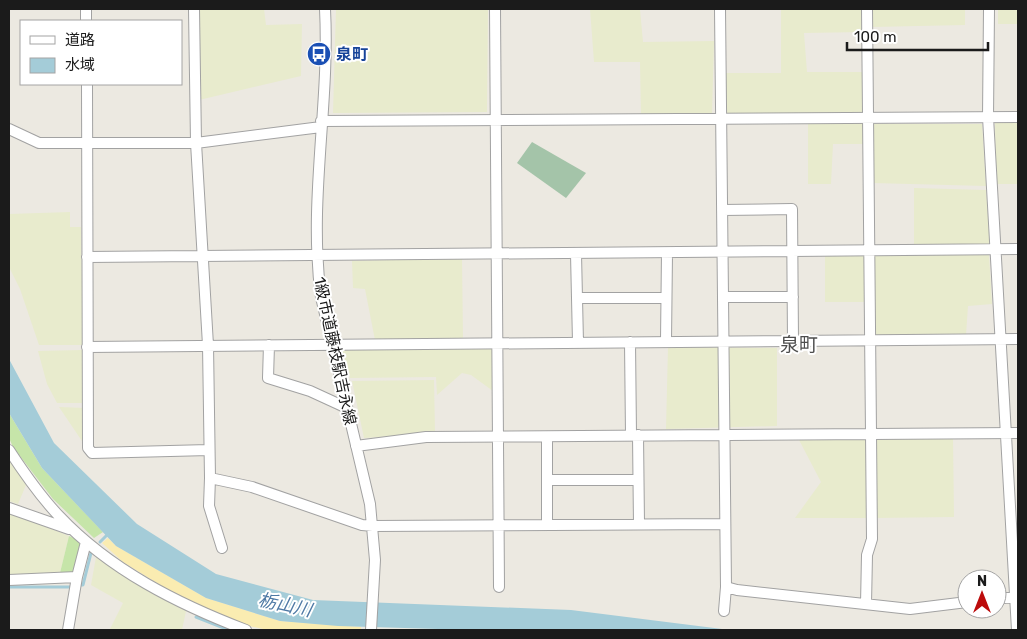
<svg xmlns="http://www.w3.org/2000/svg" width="1027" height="639" font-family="Rubik,'Noto Sans JP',sans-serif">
  <rect width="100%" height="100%" fill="#ece9e1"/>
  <path fill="#e8ebcd" d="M197,9H264L266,25L302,24L301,76L199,100Z
    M336,9H488L487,112L333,113Z
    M590,9H640L643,42L714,41L712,115L641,117L640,62H594Z
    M781,9H863V32L804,33L807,72H863V113L725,114L726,73H781Z
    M873,9H965V25L872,27Z
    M998,9H1018V24H998Z
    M865,123V144H833L831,184H808V124Z
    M995,123H1018V184H996Z
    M872,124H982L986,186L872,183Z
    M914,188L986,190L990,244L914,245Z
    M70,212V227H81L83,345H39L20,289L9,267V214Z
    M874,254L989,255L992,304L968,306L966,335L874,337Z
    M825,255H865V302H825Z
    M462,258L463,339L375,340L365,289L353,288L352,261Z
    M493,347V391L471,375L462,373L437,395L436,377L350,378L342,349Z
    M668,347L777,348V426L666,429Z
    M83,350L85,403H57L47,384L38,351Z
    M434,380L435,433L364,438L352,381Z
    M59,407L85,408L86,447Z
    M953,436L954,517L875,518L874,437Z
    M866,437V518H795L821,482L798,438Z
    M9,459L26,485L18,504L9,501Z
    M9,512L69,536L60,573L9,575Z
    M96,557L145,589L186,611L182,630H82L110,629L123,603L91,585Z"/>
  <path fill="#c6e5a9" d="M9,413L42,468L103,532L94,538L53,499L13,447L9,438Z
    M69,536L78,540L81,546L73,573H60Z"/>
  <path fill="#faecb1" d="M108,538L116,546L206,598L280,621L361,627V630H268L249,626L178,596L123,562L102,543Z"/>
  <path fill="#a4c4a9" d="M532,142L586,173L566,198L517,163Z"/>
  <path fill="#a4ccd8" d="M9,359L54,443L137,524L216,574L313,600L571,610L730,630H471L338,626L280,621L206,598L116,546L42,468L9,413Z"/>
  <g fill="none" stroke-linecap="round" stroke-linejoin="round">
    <path stroke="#a4ccd8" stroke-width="3" d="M100,542L108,534
      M80,585H83L91,553
      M9,587H71
      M196,617L229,630"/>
    <g stroke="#a2a2a2" stroke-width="12">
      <path id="minor" d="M86,9V21
        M194,9L196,143L208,345L210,478L252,487L362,525L373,526L724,524
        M325,9C330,105 308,201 321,297L370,504L375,560L371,630
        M495,9L499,587
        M720,9L726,587L737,590L910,609L967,602
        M989,9L988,117L1017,630
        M87,84L88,448L92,453L209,450
        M321,121L1018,117
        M9,129L39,143H196L321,127
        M722,210L792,209L793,341
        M576,254L578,342
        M87,257L1018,249
        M723,297H793
        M577,298H666
        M666,341L667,253
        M630,342L631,435
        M269,345L268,378L310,391L347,408
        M87,347L1018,339
        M638,435L639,524
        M547,437V525
        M356,446L426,437L1018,433
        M9,450C24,473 40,496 59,516C110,570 178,604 246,630
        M210,478L209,506L222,548
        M547,480H638
        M9,508L69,529
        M9,580L77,577
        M997,599L1018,596
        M866,604L867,555L872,539L867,9
        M724,611L726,587
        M68,630L77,577L86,542"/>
    </g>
    <use href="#minor" stroke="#fff" stroke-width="10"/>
  </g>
  <defs>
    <g id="bus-disc" transform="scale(1.25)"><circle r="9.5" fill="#1a4fb4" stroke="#fff"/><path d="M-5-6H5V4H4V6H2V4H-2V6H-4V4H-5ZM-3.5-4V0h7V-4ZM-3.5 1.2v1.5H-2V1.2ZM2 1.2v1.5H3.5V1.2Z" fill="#fff"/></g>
  </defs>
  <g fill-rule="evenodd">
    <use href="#bus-disc" x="319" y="54"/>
  </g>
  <g text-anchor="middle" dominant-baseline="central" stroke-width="4" stroke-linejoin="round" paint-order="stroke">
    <g font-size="16" font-weight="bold" fill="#164399" stroke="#fff" text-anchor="start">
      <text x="336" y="54">泉町</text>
    </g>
    <g font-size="16" fill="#1b1b1b" stroke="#fff">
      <text transform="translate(335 351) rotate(78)">1級市道藤枝駅吉永線</text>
    </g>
    <g font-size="18" font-style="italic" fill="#4e79a5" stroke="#fff">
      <text transform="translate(285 605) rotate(12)">栃山川</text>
    </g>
    <g font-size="19" fill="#4e4e4e" stroke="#fff">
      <text x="799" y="344">泉町</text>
    </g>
  </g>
  <rect width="1027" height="639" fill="none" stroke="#1b1b1b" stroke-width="20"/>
  <rect x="20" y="20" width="162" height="65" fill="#ffffff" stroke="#a4a4a4"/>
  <rect x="30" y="36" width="25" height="8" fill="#ffffff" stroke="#a4a4a4"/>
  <text x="65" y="45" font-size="15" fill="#1b1b1b">道路</text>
  <rect x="30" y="58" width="25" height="15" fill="#a4ccd8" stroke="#a4a4a4"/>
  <text x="65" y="70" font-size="15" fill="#1b1b1b">水域</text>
  <g transform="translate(982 594)"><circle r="24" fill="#ffffff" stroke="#a4a4a4"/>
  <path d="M0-4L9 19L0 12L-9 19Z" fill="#bc0b0b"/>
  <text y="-8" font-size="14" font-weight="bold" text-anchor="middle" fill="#1b1b1b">N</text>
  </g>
  <path d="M847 42v8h141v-8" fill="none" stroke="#1b1b1b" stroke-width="2.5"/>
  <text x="854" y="42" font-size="15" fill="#1b1b1b" stroke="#ffffff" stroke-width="4" paint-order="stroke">100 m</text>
</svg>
